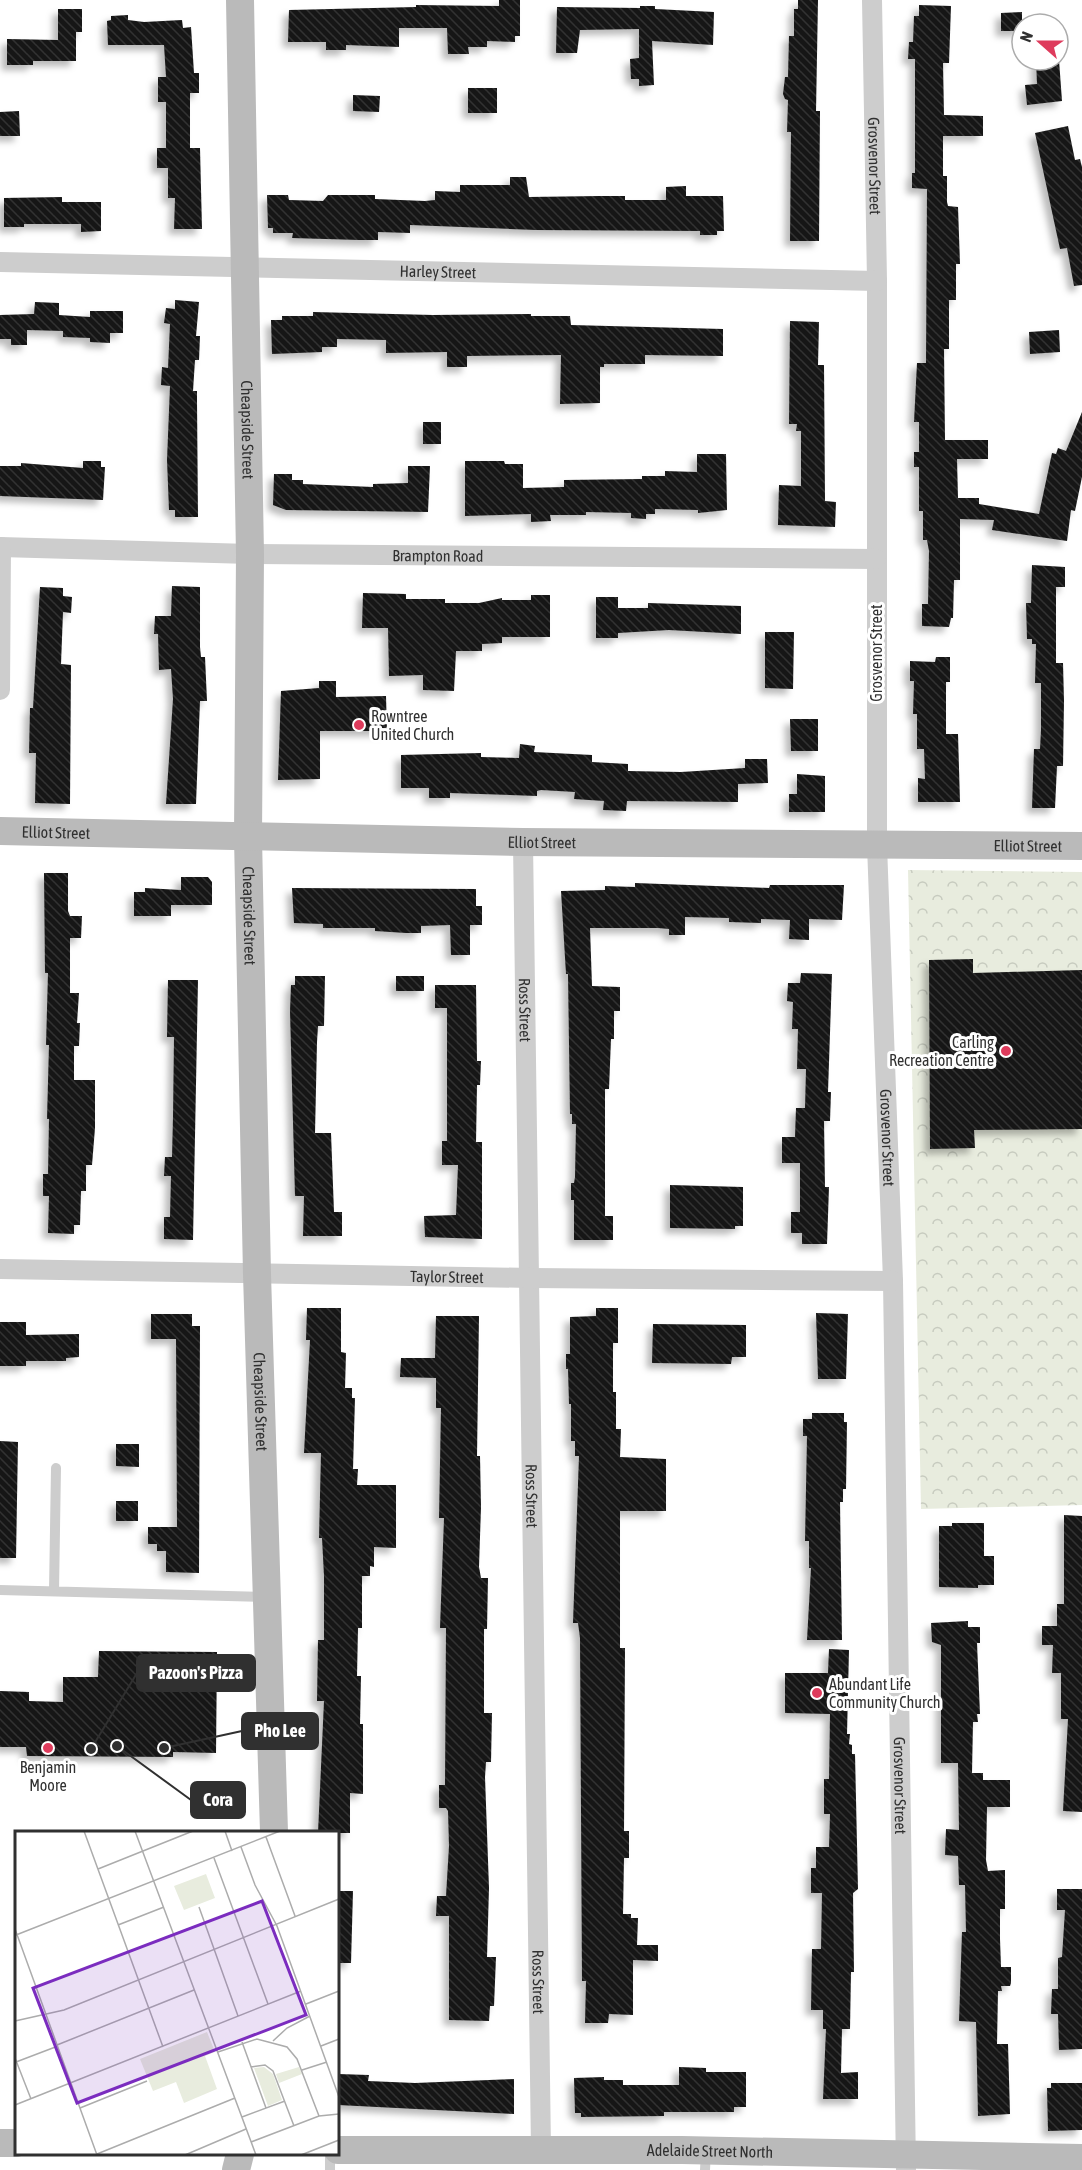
<svg xmlns="http://www.w3.org/2000/svg" width="1082" height="2170" font-family="'Asap Condensed',sans-serif">
  <defs>
    <pattern id="forest-crowns" width="20" height="18" patternUnits="userSpaceOnUse" patternTransform="scale(1.5)"><rect width="20" height="18" fill="#e8ecde"/><path d="M2 6a3 3 0 1 1 6 0M12 15a3 3 0 1 1 6 0" fill="none" stroke="#c7cbbf"/></pattern>
    <pattern id="building-back-hatch" width="6" height="6" patternUnits="userSpaceOnUse" patternTransform="scale(1.5)"><rect width="6" height="6" fill="#171717"/><path d="M-1 5l2 2M0 0l6 6M5-1l2 2" fill="none" stroke="#303030"/></pattern>
    <filter id="shadow"><feDropShadow dx="-5.5" dy="5.5" stdDeviation="3" flood-color="#0004"/></filter>
  </defs>
  <rect width="100%" height="100%" fill="#fff"/>
  <path fill="url(#forest-crowns)" d="M908,870L1082,872V1505L921,1509Z"/>
  <path fill="url(#building-back-hatch)" filter="url(#shadow)" d="M499,0H520V36H515V42L487,41V47H468L469,54H448L447,28H399V47L346,45V50H326V42H288L289,10L416,7V5L499,6Z
    M798,0H818L816,111H820L819,241H790L791,132H787L788,100L785,99L783,94L785,77H788L789,36H794V9H798Z
    M919,5L951,6L949,63H943L944,115L983,116V136H943V176H947V202L948,206L958,207L960,264H956V300H949V349H944L945,440H988V459H957L958,498H979V504L1039,514L1052,453L1056,454L1058,448L1066,451L1082,412V477L1075,511L1071,510L1067,541L992,530L994,520L960,519V580H954L953,618H951L949,627L922,626V604H928L929,551L927,540H923V511H919V467H914V452H919V422H914L917,363H926L927,189L912,188V173H915V59H908L909,42H913L914,16H919Z
    M640,6H655V9L714,12L713,45L652,41L654,85L639,86V79H631L630,59L639,58V29L580,30L577,53H556L557,7L640,8Z
    M58,9H82V32H76V61H33V65H7V39L58,40Z
    M1022,12V31H1001V13Z
    M128,15V20L144,22L182,20L183,28L191,27L194,73H199V93H190V148H200L202,229H174L175,198H168V168H157V148H166V102H158V77H166L164,45H108L107,21L111,20V16Z
    M1036,60H1059L1062,101L1027,105L1025,85L1037,84Z
    M468,88H497V113H468Z
    M353,95L380,96L379,112L353,111Z
    M19,111L20,136H0V112Z
    M1068,126L1075,160L1080,159L1082,167V285L1074,286L1067,248L1060,249L1035,133Z
    M510,177H526L529,197L600,196H625V200H666V187L686,186V196H723L724,231H717V235H700V231L536,230L410,225V233L378,232V240H359L292,238L293,233H273V228H268L267,195H288L289,200L323,201L328,195H375V199L425,201L435,200V191L460,192V185H510Z
    M62,197V202H101V231L81,232V224H24V227H4V198Z
    M175,300L199,302L196,336H200L199,360H195L193,391H197V402L198,517H175V510H169L167,460L170,386L161,385L162,367L168,368L170,324L164,323L166,308L175,309Z
    M35,302L59,303V315L90,317V311H123V333H110V343L90,342V338L63,337V331L27,330V345H11V339H0V315L34,314Z
    M313,312L433,315L531,314V316H570L571,325L723,329V356L645,355V364H604V367H600V403L560,404L561,355L467,356V367H447V352L386,353V340L337,339V347H322V352L272,354L271,320H282V316H313Z
    M790,321L819,322L818,365H824L825,501L836,502L835,527L778,525L779,485L801,486V431H796L797,424H789Z
    M1059,330L1060,352L1030,354L1029,332Z
    M423,422H441V444H423Z
    M697,454H726L727,510L698,513V510L655,509V514H646V519L631,518V513L586,512V515H550L551,521L531,522V514L465,516V461H504L505,464H523V488L564,487V480L642,479V476H665V471L697,472Z
    M83,461H101V467H105L103,500L0,496V466H21V463L83,468Z
    M408,466H430L428,512L286,510L273,505L274,474H292V480H303V484L373,487V484L408,483Z
    M1032,565L1065,567V587H1056V663H1063L1064,701L1063,766H1057L1055,808H1032L1034,749H1040L1041,730V683H1035L1036,644H1032V639H1027L1026,603H1031Z
    M172,586L200,587V647L201,657H205L207,701H200L196,804H166L173,699L171,669L159,670L158,634H154L155,616H171Z
    M40,587L63,588V596L72,597L71,613L63,612L61,664L71,665L70,804L35,803L36,753H29L30,708H33Z
    M363,593L406,594V599H445V603H479L502,598V600H531V595H550V637H502V643L482,644V651H456L454,691L423,690V675L389,676L388,628H362Z
    M596,597H618V608H648V603L741,606V634L669,630L618,633V638H596Z
    M765,632H794L793,689L765,688Z
    M936,657H950V682H946V734H958L960,802H918V778L925,779L924,749H917V714H913L914,681H910V661L935,662Z
    M319,681H336V697L386,696L387,731H320V779L278,780L281,691L319,688Z
    M790,719H818V751H791Z
    M520,744L535,746L534,752L592,755V762L628,764V771L681,772L745,768V759H767L768,783L738,784V802L627,801L626,811L603,810L604,801L574,799L575,792L541,790L537,791V796L450,793V798H429V788H401V755L481,753V757L519,758Z
    M797,774L825,776V812H789V794H797Z
    M44,873H68V911L70,916H82L81,938H70V993H79L77,1023H80L79,1046H74V1080H95V1128L92,1165H86V1191H81L80,1225H74V1234L48,1233L49,1196H43V1174H48L49,1119H47L49,1045H46L48,973H45Z
    M181,877H208L212,882V905H171V916H134V892H145V888L181,890Z
    M635,883L769,888L770,885H844L842,920L809,919V940L789,939L790,920L761,919V923L729,922V918L685,917V935H669V929L658,928H590L592,986L620,987V1011H614V1039H611L609,1089H605V1216H613V1240H574V1200H571V1183H574L575,1177L576,1124H572V1114H570L568,974H566L561,891L605,890V886L635,887Z
    M292,888L476,889V906H482V925H470V955H451L450,925L421,926V933H406L375,931V928H323V924L294,923Z
    M973,959V973L1082,970V1129L974,1130L975,1148L930,1149L929,960Z
    M801,973L832,974L828,1092H831L830,1121H824L825,1187H829L827,1244H802V1233H791V1212H800V1163H782V1137H795L796,1108H805L806,1069H797L798,1029H792L793,1002L787,1001L788,983H800Z
    M295,976H325L324,1026H318L317,1042L315,1133H331L334,1212H342V1236H303L304,1196H295L290,1011L291,985H295Z
    M396,976H424V991H396Z
    M168,980H198L193,1240L164,1239V1217H170L171,1176H164L165,1157H172L173,1117L174,1037H167Z
    M435,985H476L477,1061H481L480,1085H477L476,1142H482V1239L425,1237L424,1216L456,1215L458,1165H442V1141H447V1008H435Z
    M670,1185L743,1187V1226H735V1229L670,1228Z
    M307,1308H341V1352L346,1353L345,1388H352V1398H355L353,1469H358L357,1485H396V1548L374,1547V1567L370,1566V1576H362V1628H358L357,1676H361L360,1724H363V1794L350,1793V1833H318L324,1701H317L318,1640H324V1576L322,1538H319L321,1453H304L310,1340H306Z
    M596,1308H618V1343H613V1392H616V1429H621L620,1457L666,1459V1511H620V1648H625L624,1831H629V1858H624L623,1914H631V1918H638L637,1945H658V1961L633,1960V2015L609,2014L608,2023H585L586,1981H582L580,1638L578,1623H573L579,1456H575V1441H571V1404H569L568,1369H566V1354H570V1317L596,1316Z
    M816,1313L848,1314L846,1379H818Z
    M151,1314H192V1326H200L199,1573L166,1572V1551H157V1544H148V1527H177L176,1339H151Z
    M436,1316H479L477,1456H480L481,1507L479,1567L481,1578H488L487,1629H484V1713H492L491,1762H486L485,1777L489,1888L487,1957H496L494,2006H490L489,2021L449,2020V1916H436L437,1896H446L449,1846L448,1811L446,1808H439V1785H445L446,1628H440L444,1518H439L441,1408H436V1378L400,1377L401,1358H435Z
    M0,1322H26V1335L79,1334V1357L66,1358V1361H26V1366H0Z
    M653,1324L746,1325V1357H732L731,1364L652,1363Z
    M812,1413H844V1422H847L846,1489H843V1502H840L842,1640H807L811,1568H809V1541H805L807,1436H803V1419H812Z
    M0,1441L18,1442L16,1558H0Z
    M116,1444H139V1467L116,1466Z
    M116,1501H138V1521H116Z
    M1064,1515L1082,1516V1812L1063,1811L1068,1719H1061V1673H1052L1053,1645H1042V1626H1057V1604H1064Z
    M952,1523H984V1556H994V1585H978V1588L939,1587V1526H952Z
    M968,1621V1627H980V1643H977L980,1714H977L978,1722H973L972,1773H983V1780H1010V1807H987L986,1860L988,1871L1005,1870V1909H1000V1939L1001,1967H1011V1983L1010,1986H1001L1002,1991H998L997,2044H1008L1010,2114L978,2116L976,2022L959,2021L962,1932H966L965,1885H959L958,1856L945,1855L946,1829L959,1830L958,1763H941V1645L932,1642L931,1623Z
    M829,1649L849,1650L847,1734H850L849,1744L852,1745V1754H855L858,1889L853,1893L854,1972H851L850,2029H842L841,2073L858,2072V2099H823L826,2029H823V2010H811L812,1949H821L822,1893H811V1868H816V1847H829L830,1814H824V1779H829L830,1714L785,1713V1673H828Z
    M99,1651L217,1652L216,1753L173,1752V1757L27,1756L26,1747H0V1691L29,1692V1701L63,1702V1677H98Z
    M1057,1889H1082V2049L1059,2050L1058,2014H1051L1052,1989H1058V1958L1062,1957L1065,1910H1057Z
    M338,1891H353L351,1963H338Z
    M679,2067L706,2068V2072H746V2107H734V2112H664V2116L581,2117V2113H575L574,2078L604,2077V2080H623V2085H679Z
    M338,2074L369,2075L368,2081L415,2083L514,2079V2114L338,2105Z
    M1051,2083H1082V2130L1048,2131L1047,2088H1051Z"/>
  <g fill="none" stroke-linecap="round" stroke-linejoin="round">
    <path stroke="#cdcdcd" stroke-width="10" d="M0,1590L267,1597
      M54,1591L56,1468
      M330,2170V2154
      M705,2170L706,2151"/>
    <g stroke="#cdcdcd" stroke-width="20">
      <path id="s1" d="M872,0L877,281V845L893,1281L906,2170"/>
      <path id="s2" d="M0,262L877,281"/>
      <path id="s3" d="M0,547L250,554L876,559"/>
      <path d="M0,690L1,547"/>
      <path id="s4" d="M523,842L541,2150"/>
      <path id="s5" d="M0,1269L531,1278L893,1281"/>
    </g>
    <g stroke="#bababa" stroke-width="28">
      <path id="s6" d="M240,0L250,554L248,837L257,1274L274,1832"/>
      <path id="s7" d="M0,831L523,842L1082,846"/>
      <path d="M0,2143H16"/>
      <path id="s8" d="M338,2150H682L1082,2158"/>
      <path d="M236,2170L240,2154"/>
    </g>
  </g>
  <g fill="#de3b5c" stroke="#fff" stroke-width="2">
    <circle cx="359" cy="725" r="6"/>
    <circle cx="1006" cy="1051" r="6"/>
    <circle cx="817" cy="1693" r="6"/>
    <circle cx="48" cy="1748" r="6"/>
  </g>
  <g text-anchor="middle" dominant-baseline="central" stroke-width="6" stroke-linejoin="round" paint-order="stroke">
    <g font-size="16" fill="#303030" stroke="#fff">
      <text stroke="none"><textPath href="#s1" startOffset="166">Grosvenor Street</textPath></text>
      <text stroke="none"><textPath href="#s2" startOffset="438">Harley Street</textPath></text>
      <text stroke="none"><textPath href="#s6" startOffset="430">Cheapside Street</textPath></text>
      <text stroke="none"><textPath href="#s3" startOffset="438">Brampton Road</textPath></text>
      <text transform="translate(876 653) rotate(-90)">Grosvenor Street</text>
      <text stroke="none"><textPath href="#s7" startOffset="56">Elliot Street</textPath></text>
      <text stroke="none"><textPath href="#s7" startOffset="542">Elliot Street</textPath></text>
      <text stroke="none"><textPath href="#s7" startOffset="1028">Elliot Street</textPath></text>
      <text stroke="none"><textPath href="#s6" startOffset="916">Cheapside Street</textPath></text>
      <text stroke="none"><textPath href="#s4" startOffset="168">Ross Street</textPath></text>
      <text stroke="none"><textPath href="#s1" startOffset="1138">Grosvenor Street</textPath></text>
      <text stroke="none"><textPath href="#s5" startOffset="447">Taylor Street</textPath></text>
      <text stroke="none"><textPath href="#s6" startOffset="1402">Cheapside Street</textPath></text>
      <text stroke="none"><textPath href="#s4" startOffset="654">Ross Street</textPath></text>
      <text stroke="none"><textPath href="#s1" startOffset="1786">Grosvenor Street</textPath></text>
      <text stroke="none"><textPath href="#s4" startOffset="1140">Ross Street</textPath></text>
      <text stroke="none"><textPath href="#s8" startOffset="372">Adelaide Street North</textPath></text>
    </g>
    <g font-size="16" fill="#303030" stroke="#fff" text-anchor="start">
      <text x="371" y="716">Rowntree<tspan x="371" dy="18">United Church</tspan></text>
      <text x="994" y="1042" text-anchor="end">Carling<tspan x="994" dy="18">Recreation Centre</tspan></text>
      <text x="829" y="1684">Abundant Life<tspan x="829" dy="18">Community Church</tspan></text>
      <text x="48" y="1767" text-anchor="middle">Benjamin<tspan x="48" dy="18">Moore</tspan></text>
    </g>
  </g>
  <g transform="translate(15 1831)">
    <rect width="324" height="324" fill="#fff"/>
    <path d="M191,43L200,67L169,79L159,55ZM249,236L258,243L267,269L253,275L239,237ZM284,236L287,243L264,252L261,243Z" fill="#e8ecde"/>
    <path d="M192,201L200,221L190,225L202,258L169,272L161,251L138,260L125,228Z" fill="#e8ecde"/>
    <path fill="none" stroke="#acacac" stroke-width="1.5" d="M69,0L148,216M120,0L241,324M210,0L217,20M251,6L280,85M226,16L240,54L262,95L324,266M199,27L253,173M83,38L178,0M184,76L223,185M103,94L149,76M0,98L82,324M1,104L265,0M113,121L189,92M291,173L324,160M0,190L49,179L324,68M258,210L272,197L295,185M227,211L251,277M42,214L179,159M306,215L324,208M203,221L242,208L272,216L282,228L304,285M0,227L16,268M1,231L43,215M236,236L250,234L258,240L279,295M287,239L312,231M0,274L286,160M65,277L132,250M227,286L270,270M236,311L304,285L324,283M82,323L220,267M170,324L231,298M286,324L324,309"/>
    <path fill="#7b2cbf" fill-opacity="0.15" stroke="#7b2cbf" stroke-width="3" d="M247,70L291,184L62,272L18,157Z"/>
    <rect width="324" height="324" fill="none" stroke="#303030" stroke-width="3"/>
  </g>
  <path fill="none" stroke="#303030" stroke-width="2" d="M91 1749L137 1673M164 1748L242 1731M117 1746L191 1800"/>
  <g fill="#303030" stroke="#fff" stroke-width="2">
    <circle cx="91" cy="1749" r="6"/>
    <circle cx="164" cy="1748" r="6"/>
    <circle cx="117" cy="1746" r="6"/>
  </g>
  <g fill="#303030" stroke="#303030" stroke-width="2">
    <rect x="137" y="1655" width="118" height="36" rx="6"/>
    <rect x="242" y="1713" width="76" height="36" rx="6"/>
    <rect x="191" y="1782" width="54" height="36" rx="6"/>
  </g>
  <g font-size="18" text-anchor="middle" font-weight="bold" fill="#fff">
    <text x="196" y="1679">Pazoon's Pizza</text>
    <text x="280" y="1737">Pho Lee</text>
    <text x="218" y="1806">Cora</text>
  </g>
  <g transform="translate(1040 42) rotate(291)"><circle r="28" fill="#ffffff" stroke="#acacac" stroke-width="1.5"/>
  <path d="M0-4.5L10 22L0 15L-10 22Z" fill="#de3b5c"/>
  <text y="-9" font-size="16" font-weight="bold" text-anchor="middle" fill="#303030">N</text>
  </g>
</svg>
